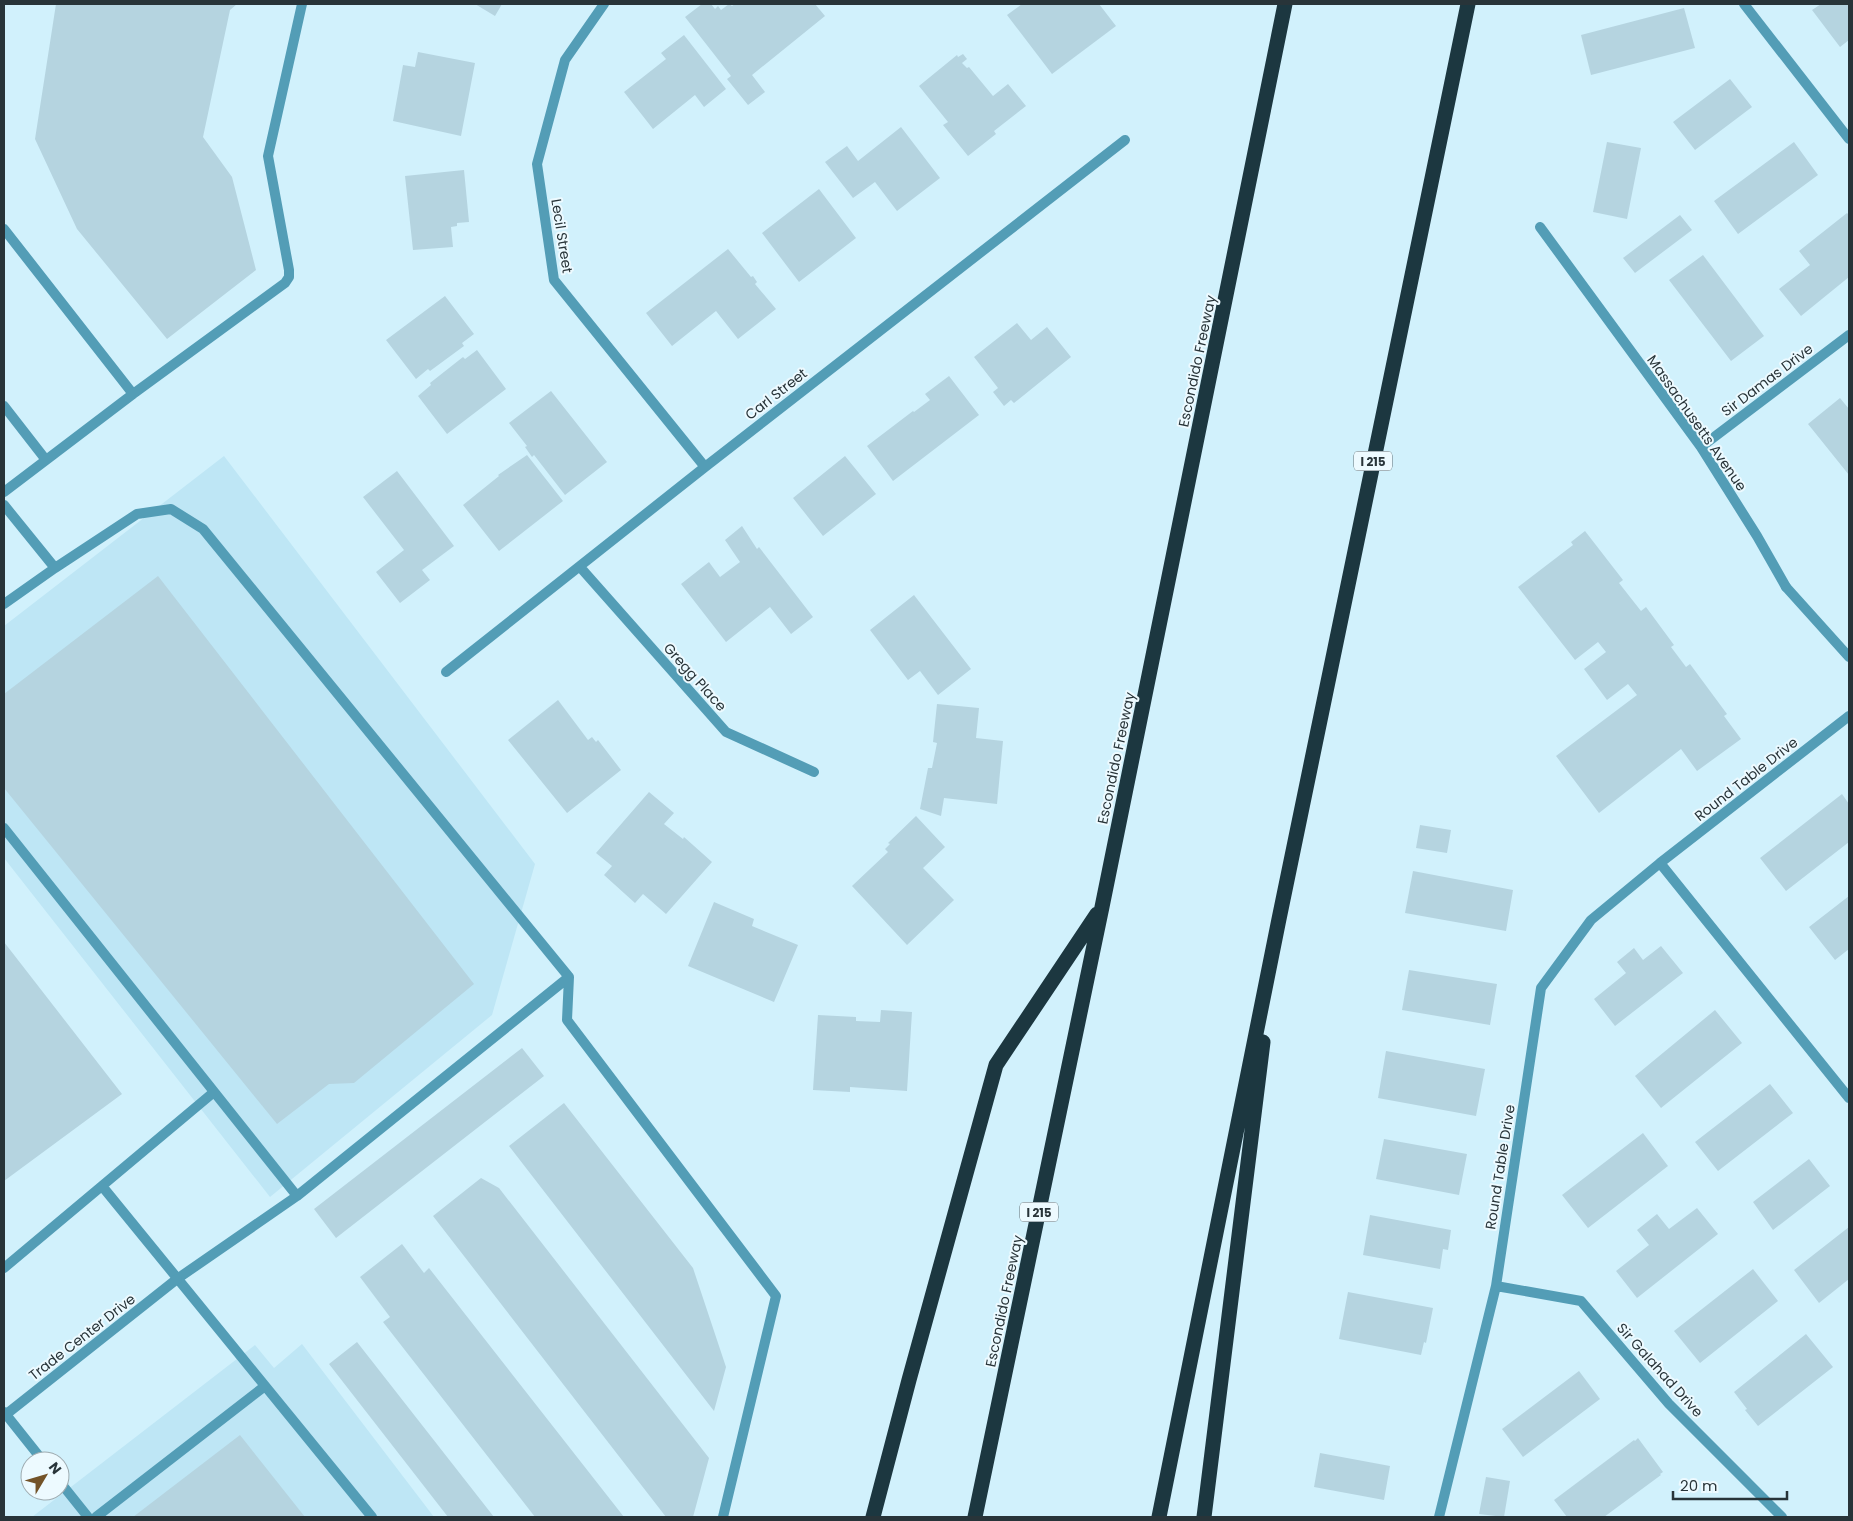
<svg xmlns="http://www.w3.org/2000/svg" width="1853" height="1521" font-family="Poppins,sans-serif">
  <rect width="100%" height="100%" fill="#d1f1fc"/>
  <path fill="#bee6f5" d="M224,456L535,864L492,1015L270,1197L4,858V626Z
    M302,1344L434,1517H32L255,1345L274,1368Z"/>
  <path fill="#b5d4e0" d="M56,4H237L230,10L203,137L232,177L256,270L167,339L77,229L35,139Z
    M475,4H502L495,16Z
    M702,4H711L715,9L718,6L721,10L729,4L732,6L735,4H815L825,16L752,75L765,92L748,105L727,79L731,76L685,17Z
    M1022,4H1099L1116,26L1052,74L1007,15Z
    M1821,4H1849V40L1840,47L1812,10Z
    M1684,8L1695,48L1591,75L1581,35Z
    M684,35L726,89L704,107L695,95L653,129L624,92L666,59L661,53Z
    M418,52L475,63L461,136L393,121L403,65L415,67Z
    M963,54L967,59L962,63L967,68L969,67L993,96L1008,84L1026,106L994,131L996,134L968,156L943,125L948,122L919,86L957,55L958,57Z
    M1730,79L1752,107L1695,150L1673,122Z
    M901,127L940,178L897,211L875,182L853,198L825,162L847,146L858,161Z
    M1607,142L1641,148L1627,219L1593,212Z
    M1794,142L1818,175L1738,234L1714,201Z
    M464,170L469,222L457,223V226L451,227L453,247L413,250L405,176Z
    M819,189L856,238L799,282L762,233Z
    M1847,213L1849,215V277L1801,316L1779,289L1810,265L1799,251Z
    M1680,215L1692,230L1635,273L1623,258Z
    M728,249L751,277L753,276L757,282L755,284L776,309L738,339L716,311L672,346L646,313Z
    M1703,255L1764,336L1731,361L1669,280Z
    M445,296L474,334L462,343L464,346L430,371L428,369L416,379L386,340Z
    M1017,323L1031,340L1047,327L1071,357L1014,403L1011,400L1004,406L993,392L998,388L974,357Z
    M477,350L506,389L447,434L418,396L431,385L430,383L463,357L465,359Z
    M949,376L979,415L893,481L867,446L913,411L914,412L930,400L925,394Z
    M551,391L607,462L565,495L534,455L532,457L525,447L527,446L509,423Z
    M1840,398L1849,409V475L1808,424Z
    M527,455L563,501L499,551L463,505L499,476L498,475Z
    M845,456L876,494L823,536L793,498Z
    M397,471L454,546L422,570L430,580L400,603L376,572L404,550L363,497Z
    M742,526L757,549L759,547L813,617L791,634L770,607L726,642L681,584L709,562L720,577L740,562L725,540Z
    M1585,531L1623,580L1619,583L1641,611L1646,607L1674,645L1671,647L1686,667L1690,664L1727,714L1724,716L1741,739L1697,771L1681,749L1599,813L1556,756L1637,695L1628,684L1607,700L1584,669L1606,652L1598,642L1575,660L1518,587L1573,545L1571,542Z
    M158,576L474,984L354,1083L329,1084L277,1124L4,788V694Z
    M914,595L971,669L938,695L920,671L908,680L870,630Z
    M558,700L588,740L592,737L596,742L598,740L621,770L567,813L508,740Z
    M937,704L979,708L976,738L1003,741L997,804L944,798L941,816L920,809L928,768H932L937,743L933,742Z
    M649,792L674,813L664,824L683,839L684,837L712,862L666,914L643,894L635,903L604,875L612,866L596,853Z
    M1842,794L1849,804V842L1786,891L1760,858Z
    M916,816L945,847L923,868L954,900L907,945L852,886L888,852L885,849L890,844L888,843Z
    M1420,825L1451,830L1447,853L1416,848Z
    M1413,871L1513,890L1506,931L1405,913Z
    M1849,896V949L1835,960L1809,927Z
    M714,902L754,919L752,926L798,945L774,1002L688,966Z
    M4,942L122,1094L4,1181Z
    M1661,946L1683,973L1615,1026L1594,999L1626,973L1617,962L1634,948L1643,960Z
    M1409,970L1497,984L1490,1025L1402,1010Z
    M881,1010L912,1012L907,1091L850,1087V1092L813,1090L818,1015L856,1017V1021L880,1022Z
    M1715,1010L1742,1043L1661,1108L1635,1076Z
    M522,1048L544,1076L336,1238L314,1209Z
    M1386,1051L1485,1069L1476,1116L1378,1098Z
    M1770,1084L1793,1113L1718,1171L1695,1142Z
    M564,1103L693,1268L726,1367L714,1411L509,1146Z
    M1643,1133L1668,1166L1588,1228L1562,1195Z
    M1384,1139L1467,1154L1459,1195L1376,1179Z
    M1809,1159L1830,1186L1773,1230L1753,1202Z
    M481,1178L499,1188L709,1458L693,1517H666L433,1216Z
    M1697,1208L1718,1234L1637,1298L1616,1271L1649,1245L1637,1230L1657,1214L1669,1229Z
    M1370,1215L1451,1230L1448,1250L1443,1249L1440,1269L1363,1255Z
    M1849,1227V1279L1819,1303L1794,1270Z
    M402,1244L424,1273L429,1268L624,1517H535L383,1322L390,1317L360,1277Z
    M1753,1269L1778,1301L1700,1363L1674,1331Z
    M1348,1292L1433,1308L1426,1343L1424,1342L1421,1355L1339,1339Z
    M1806,1334L1833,1367L1758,1426L1745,1410L1747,1409L1734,1392Z
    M357,1342L494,1517H448L329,1364Z
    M1579,1371L1600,1399L1523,1457L1502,1429Z
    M240,1435L305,1517H133Z
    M1638,1438L1663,1472L1660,1474L1661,1475L1604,1517H1567L1554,1500L1634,1440L1635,1441Z
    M1320,1453L1390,1466L1384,1500L1314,1487Z
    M1486,1477L1510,1481L1504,1517L1479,1514Z"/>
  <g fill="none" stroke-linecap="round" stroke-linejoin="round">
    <path stroke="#539db6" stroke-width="10" d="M1744,4L1849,139
      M1540,227L1701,447L1757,536L1786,587
      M4,229L133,394L4,492
      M133,394L285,283L289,277V270L268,156L302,4
      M4,406L46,460
      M1701,447L1849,335
      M4,505L55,568L137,514L171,509L203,529L569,977L297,1196L177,1279
      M4,604L55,568
      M4,828L297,1196
      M1660,863L1849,1098
      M569,977L567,1020L776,1296L723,1517
      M102,1186L372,1517
      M4,1268L214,1092
      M1496,1286L1581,1301L1669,1404L1782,1517
      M4,1412L43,1461
      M60,1482L88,1517
      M96,1517L265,1386
      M1439,1517L1496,1286L1541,988L1591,920L1660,863L1849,716"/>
    <path stroke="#539db6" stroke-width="10" d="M604,4L565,60L537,164L554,280L705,467
      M580,567L726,732L814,772
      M1786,587L1849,657
      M446,672L705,467L1125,140
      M4,1416L177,1279"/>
    <path stroke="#1c3740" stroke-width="15" d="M873,1517L909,1380L996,1065L1097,914
      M975,1517L1102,907L1285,4
      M1159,1517L1279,919L1468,4
      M1204,1517L1263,1042"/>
  </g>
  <g text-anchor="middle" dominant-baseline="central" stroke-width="4" stroke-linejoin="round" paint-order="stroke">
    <g fill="#edfaff" stroke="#636f74" stroke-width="1">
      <rect x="1354" y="451.5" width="38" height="19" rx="4"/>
      <rect x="1020" y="1202.5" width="38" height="19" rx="4"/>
    </g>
    <g font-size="12" font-weight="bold" fill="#283439">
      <text x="1373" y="461">I 215</text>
      <text x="1039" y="1212">I 215</text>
    </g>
    <g font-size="14" fill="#283439" stroke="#edfaff">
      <text transform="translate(562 236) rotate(81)">Lecil Street</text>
      <text transform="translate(1197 361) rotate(-78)">Escondido Freeway</text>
      <text transform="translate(1767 380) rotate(-37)">Sir Damas Drive</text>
      <text transform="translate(776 394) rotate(-38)">Carl Street</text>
      <text transform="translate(1697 423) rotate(55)">Massachusetts Avenue</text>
      <text transform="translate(695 677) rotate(48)">Gregg Place</text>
      <text transform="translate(1116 758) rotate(-78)">Escondido Freeway</text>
      <text transform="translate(1746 779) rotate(-38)">Round Table Drive</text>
      <text transform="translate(1500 1167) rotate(-81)">Round Table Drive</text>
      <text transform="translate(1004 1301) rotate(-78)">Escondido Freeway</text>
      <text transform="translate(82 1337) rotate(-38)">Trade Center Drive</text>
      <text transform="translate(1660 1370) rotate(48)">Sir Galahad Drive</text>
    </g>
  </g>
  <rect width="1853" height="1521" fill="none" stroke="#283439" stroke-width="10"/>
  <g transform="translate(45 1476) rotate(52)"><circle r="24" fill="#edfaff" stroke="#9eabb0"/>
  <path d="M0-4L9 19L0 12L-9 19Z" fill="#735329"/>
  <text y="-8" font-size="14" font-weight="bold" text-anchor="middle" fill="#283439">N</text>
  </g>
  <path d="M1673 1491v8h114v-8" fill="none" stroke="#283439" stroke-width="2.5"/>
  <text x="1680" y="1491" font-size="15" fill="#283439" stroke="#edfaff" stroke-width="4" paint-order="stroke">20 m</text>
</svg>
